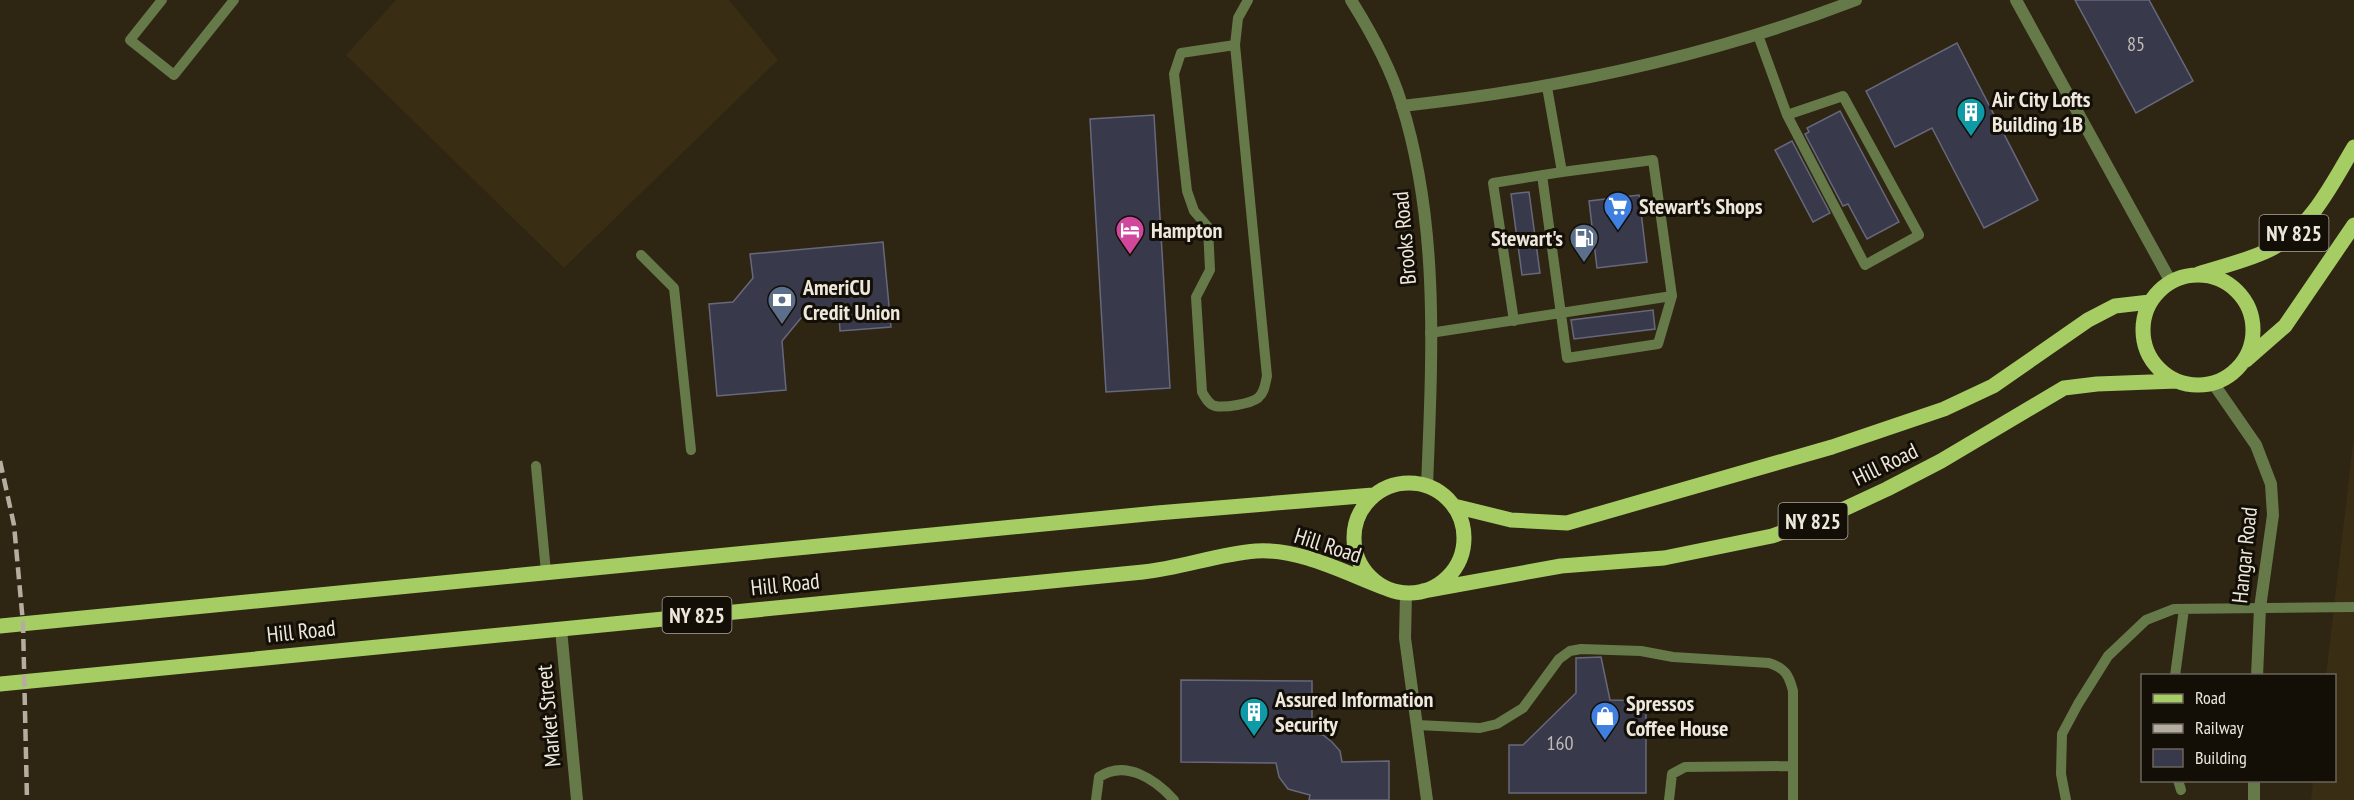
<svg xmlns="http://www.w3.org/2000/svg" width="2354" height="800" font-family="'PT Sans Narrow',sans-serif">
  <rect width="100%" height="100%" fill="#2e2513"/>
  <path fill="#392d14" d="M396,0H729L778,60L564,268L346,55Z
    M2354,435V800H2311L2313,781L2334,780V676L2326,675Z"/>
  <path fill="#39394c" stroke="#68687d" stroke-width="1.5" d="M2075,0H2149L2193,81L2136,113Z
    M1957,43L2038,200L1984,228L1932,128L1895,147L1866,91Z
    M1840,111L1899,222L1867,239L1848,204L1843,206L1805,134L1809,132L1807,128Z
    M1154,115L1170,388L1106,392L1090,119Z
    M1792,141L1830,213L1813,222L1775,150Z
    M1529,192L1540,273L1522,275L1511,194Z
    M1639,195L1647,262L1597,268L1589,201Z
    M883,242L891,327L840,331L839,315L801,318L782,341L786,390L717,396L709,304L733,302L753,278L750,254Z
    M1653,310L1655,329L1574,339L1571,320Z
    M1601,657L1610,700L1646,701V793H1509V745H1523L1576,693V658Z
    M1181,680L1312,681V733L1323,735L1332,742L1340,751L1342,762L1389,761V800H1309L1310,795L1288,789L1279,777L1276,763L1181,762Z"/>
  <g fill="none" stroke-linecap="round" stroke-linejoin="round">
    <path stroke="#667949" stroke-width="10" d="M162,0L130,40L174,75L234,0
      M1758,35L1787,115L1865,265L1919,235L1843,96L1787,115
      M1235,45L1181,53L1174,74L1187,191L1194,211L1208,227L1210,270L1196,297L1202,392C1205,397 1208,404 1215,406C1225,408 1250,404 1258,398C1265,392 1265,384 1267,376L1235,45L1238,18L1248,0
      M1542,175L1567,358L1658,344L1672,296
      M641,255L674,288L691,450
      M1514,321L1493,183L1562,172
      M1430,333L1672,296L1653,160L1562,172L1547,87
      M536,466L546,572
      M2175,676L2184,609
      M1417,725L1480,728L1497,724L1523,708L1559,659L1570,651L1581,649L1641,651L1673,657L1769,663C1785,668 1789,675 1793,691V800
      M2178,780L2181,790
      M1096,800L1099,777C1126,759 1156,780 1174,800
      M1669,800L1672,774L1685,767L1793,766
      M2066,800L2061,774L2062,734L2078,704L2108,656L2146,620L2174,609L2354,607"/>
    <path stroke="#667949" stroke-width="12" d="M2016,0L2171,282
      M1402,106C1559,89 1709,57 1856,0
      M1406,594L1405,638L1427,800
      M561,629L577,800"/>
    <path stroke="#667949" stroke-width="12" d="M1351,0C1371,32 1390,66 1401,102C1440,225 1432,358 1427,486
      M2213,383L2256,445L2271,484L2273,515L2260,608L2257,676
      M2254,800V780"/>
    <path stroke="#a6cd64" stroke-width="15" d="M2198,274C2222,266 2251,260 2273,248C2312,226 2332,184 2354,147
      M2143 330a55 55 0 1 1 110 0a55 55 0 1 1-110 0Z
      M2246,360L2285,326L2354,225
      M1354 538a55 55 0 1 1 110 0a55 55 0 1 1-110 0Z
      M1454,506L1511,520L1567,523L1832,447L1944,409L1993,386L2088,320L2115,306L2150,302
      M1423,591L1561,566L1664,558L1772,536L1829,516L1887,489L1941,461L2064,388L2097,384L2177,381
      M0,626L1157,513L1373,495
      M0,684L1143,572C1181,568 1218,554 1256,551C1301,548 1347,574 1388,589"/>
    <path stroke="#b4ada0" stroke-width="4.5" stroke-dasharray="12 6" stroke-linecap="butt" d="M0,461L14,525L23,623L27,800"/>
  </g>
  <defs>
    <g id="building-pin" transform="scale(1.5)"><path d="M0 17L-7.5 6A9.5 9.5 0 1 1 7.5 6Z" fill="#0f9aa8" stroke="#130f07"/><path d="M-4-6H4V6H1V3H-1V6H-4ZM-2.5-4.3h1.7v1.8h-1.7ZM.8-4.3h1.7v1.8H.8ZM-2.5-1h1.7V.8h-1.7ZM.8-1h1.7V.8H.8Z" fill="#fff"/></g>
    <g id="supermarket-pin" transform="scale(1.5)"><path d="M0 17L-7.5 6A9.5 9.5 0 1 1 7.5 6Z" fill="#3f7fe0" stroke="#130f07"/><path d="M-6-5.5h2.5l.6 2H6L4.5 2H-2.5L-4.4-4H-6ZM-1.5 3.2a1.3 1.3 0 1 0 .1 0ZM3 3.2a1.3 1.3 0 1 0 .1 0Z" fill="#fff"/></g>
    <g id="hotel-pin" transform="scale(1.5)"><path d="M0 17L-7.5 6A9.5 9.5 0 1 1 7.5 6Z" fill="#d1479c" stroke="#130f07"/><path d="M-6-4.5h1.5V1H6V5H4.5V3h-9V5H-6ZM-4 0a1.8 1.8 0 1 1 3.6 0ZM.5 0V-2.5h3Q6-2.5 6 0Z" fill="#fff"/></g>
    <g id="fuel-pin" transform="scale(1.5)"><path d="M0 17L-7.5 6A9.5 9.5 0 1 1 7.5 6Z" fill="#5c6f8a" stroke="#130f07"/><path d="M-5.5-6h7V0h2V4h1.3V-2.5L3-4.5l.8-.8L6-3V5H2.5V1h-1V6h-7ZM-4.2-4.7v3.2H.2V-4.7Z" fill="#fff"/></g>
    <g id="bank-pin" transform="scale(1.5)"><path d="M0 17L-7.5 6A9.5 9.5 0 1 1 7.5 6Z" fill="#5c6f8a" stroke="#130f07"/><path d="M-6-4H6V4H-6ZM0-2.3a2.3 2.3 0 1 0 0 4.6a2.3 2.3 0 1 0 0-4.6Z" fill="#fff"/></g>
    <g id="shop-pin" transform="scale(1.5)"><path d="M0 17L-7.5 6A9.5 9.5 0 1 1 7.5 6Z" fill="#3f7fe0" stroke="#130f07"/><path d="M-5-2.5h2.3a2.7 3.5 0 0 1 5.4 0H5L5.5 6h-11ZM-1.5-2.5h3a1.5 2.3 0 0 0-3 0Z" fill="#fff"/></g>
  </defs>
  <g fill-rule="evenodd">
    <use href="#building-pin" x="1971" y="112"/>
    <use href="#supermarket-pin" x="1618" y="206"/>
    <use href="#hotel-pin" x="1130" y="230"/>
    <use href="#fuel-pin" x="1584" y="238"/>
    <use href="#bank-pin" x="782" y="300"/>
    <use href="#building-pin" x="1254" y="712"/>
    <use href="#shop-pin" x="1605" y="716"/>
  </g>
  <g text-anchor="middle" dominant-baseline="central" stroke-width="6" stroke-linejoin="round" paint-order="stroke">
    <g font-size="20" fill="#c0bcb8">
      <text x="2136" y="44">85</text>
      <text x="1560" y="743">160</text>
    </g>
    <g fill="#130f07" stroke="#aca69c" stroke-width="1.5">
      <rect x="2259.5" y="215" width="69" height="36" rx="4.5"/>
      <rect x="1778.5" y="503" width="69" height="36" rx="4.5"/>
      <rect x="662.5" y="597" width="69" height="36" rx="4.5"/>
    </g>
    <g font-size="21" font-weight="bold" fill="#ede7dc">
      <text x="2294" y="233">NY 825</text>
      <text x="1813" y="521">NY 825</text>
      <text x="697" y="615">NY 825</text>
    </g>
    <g font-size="22" font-weight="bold" fill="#ede7dc" stroke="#130f07" text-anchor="start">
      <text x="1992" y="99">Air City Lofts<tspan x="1992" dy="25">Building 1B</tspan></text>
      <text x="1639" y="206">Stewart's Shops</text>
      <text x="1151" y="230">Hampton</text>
      <text x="1563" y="238" text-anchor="end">Stewart's</text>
      <text x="803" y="287">AmeriCU<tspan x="803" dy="25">Credit Union</tspan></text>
      <text x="1275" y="699">Assured Information<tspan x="1275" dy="25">Security</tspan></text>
      <text x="1626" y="703">Spressos<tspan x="1626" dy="25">Coffee House</tspan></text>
    </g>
    <g font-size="22" fill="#ede7dc" stroke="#130f07">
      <text transform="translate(1404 238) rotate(-95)">Brooks Road</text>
      <text transform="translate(1885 464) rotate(-26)">Hill Road</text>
      <text transform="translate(1328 545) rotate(18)">Hill Road</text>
      <text transform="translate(2244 555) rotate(-84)">Hangar Road</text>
      <text transform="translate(785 584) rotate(-6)">Hill Road</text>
      <text transform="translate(301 631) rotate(-6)">Hill Road</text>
      <text transform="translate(548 716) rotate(-95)">Market Street</text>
    </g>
  </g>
  <rect x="2141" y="674" width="195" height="108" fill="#130f07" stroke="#6a655c" stroke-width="1.5"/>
  <rect x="2153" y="694" width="30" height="9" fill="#a6cd64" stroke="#6a655c" stroke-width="1.5"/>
  <text x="2195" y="704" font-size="18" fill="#ede7dc">Road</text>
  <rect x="2153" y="724" width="30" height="9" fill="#b4ada0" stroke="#6a655c" stroke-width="1.5"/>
  <text x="2195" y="734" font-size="18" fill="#ede7dc">Railway</text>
  <rect x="2153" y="749" width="30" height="18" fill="#39394c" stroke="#6a655c" stroke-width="1.5"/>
  <text x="2195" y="764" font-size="18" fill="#ede7dc">Building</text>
</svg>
